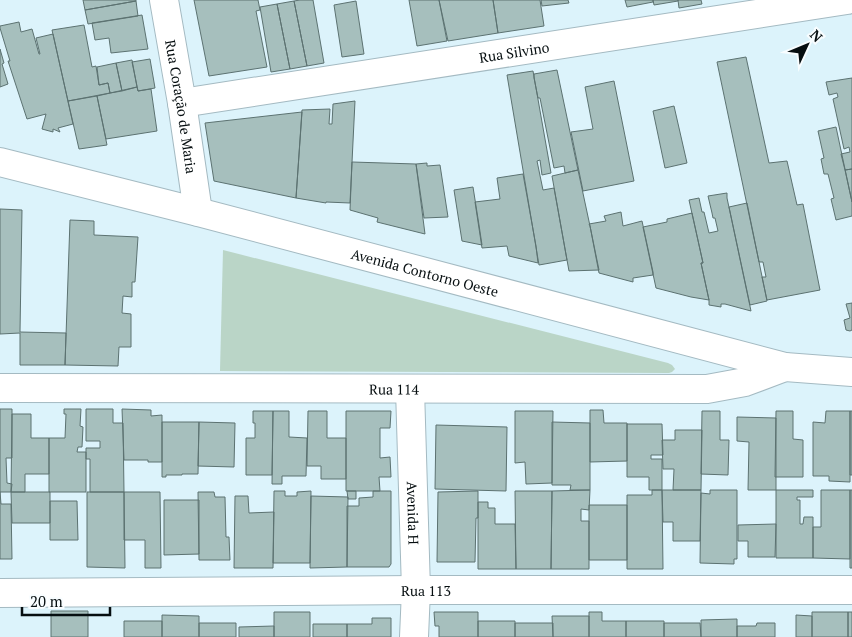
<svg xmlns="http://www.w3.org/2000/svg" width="852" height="637" font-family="'PT Serif',serif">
  <rect width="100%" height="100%" fill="#dcf3fb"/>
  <path fill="#bad5c7" d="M223,250L668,363L672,365L675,369L672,372L669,373L220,371Z"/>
  <path fill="#a6bfbd" stroke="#5c7271" d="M83,0H136V1L85,10Z
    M194,0H258L260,10L256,11L267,67L209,76Z
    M300,0H313L324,63L307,66L294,1Z
    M409,0H439L447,41L417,46Z
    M439,0H493L498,33L448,41Z
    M493,0H540L544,26L498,33Z
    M541,0H568L569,3L542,6Z
    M625,0H653V2L627,7Z
    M653,0H678V1L654,5Z
    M678,0H701L702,4L679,8Z
    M136,1L138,16L88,24L85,10Z
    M294,1L307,66L290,69L277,4Z
    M356,1L364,54L342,57L334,5Z
    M277,4L290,69L271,72L260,7Z
    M142,15L148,49L111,53L109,38L95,40L92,23Z
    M19,22L21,32L32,29L39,54H40L36,38L53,34L73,124L58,128L60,132L53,129V132L42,129L46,114L27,119L8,61H10L0,28V26Z
    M84,25L92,67L96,66L99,85L108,83L110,93L68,101L52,30Z
    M0,49L4,63L2,64L8,84L0,87Z
    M746,57L769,163L787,161L797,205L803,204L820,290L767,300L762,277H766L763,262H759L717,62Z
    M150,59L155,88L138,91L132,62Z
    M132,60L137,87L122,91L116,63Z
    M116,63L122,91L110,93L108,83L99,85L97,67Z
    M557,70L578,170L565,173L564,166L554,168L540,98H538L534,78V74Z
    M533,71L551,173L542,175L540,160L537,161L543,190L554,188L567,260L539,265L507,75Z
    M852,78V169L845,170L841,154L850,152L849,147L844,149L833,99L838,97L837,93L829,95L826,82Z
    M614,81L634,181L583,191L571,132L593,129L585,87Z
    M137,87L138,91L151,89L157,131L106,139L97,96Z
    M97,96L107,145L79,149L68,101Z
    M355,101L350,203L326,202V203L296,198L302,110L330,109L329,124H332L333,104Z
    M674,106L687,163L665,168L653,111Z
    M302,112L296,198L214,181L205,123Z
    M836,127L852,202V216L836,220L831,199L834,198L828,174H824L821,159L824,158L818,131Z
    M352,162L416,164L425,234L377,222L378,218L350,210Z
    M427,163V166L440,165L448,217L424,218L416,164Z
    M852,169V202L845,170Z
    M578,170L590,226L599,270L569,271L567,260L552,176Z
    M523,174L536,246L538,263L509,256L507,246L482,248L475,202L500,199L497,178Z
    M473,187L479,225L482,245L462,241L454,190Z
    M727,193V198L751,311L725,304H721V307L709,305V300L701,263H703L689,200L699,198L702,212H704L709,233L718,231L715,218H713L712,213L708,196Z
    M747,203L767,301L750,305L729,207Z
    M0,209L22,210L20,332L66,333L65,365H20V333L0,334Z
    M621,212L623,226L642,221L653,272V275L633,278V282L599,273L590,226L589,224L606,221L604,216Z
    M692,213L703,263H701L709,300L691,297L656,288L643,227L667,222V219Z
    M70,220L94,221V235L138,237L135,282H132V297L123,296L122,313L131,314V347H119L118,366L65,365Z
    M852,303V330L850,331L846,330L844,320L850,318L846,304Z
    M0,409H12V458H6L7,483L12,484L11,492H0Z
    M64,409H81L80,426L83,427L82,447H78L77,452H86V492H49V438H65L66,414H64Z
    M86,409H113V423H123L124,492H90V459H86V448H100V441H86Z
    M122,409L151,410V416L162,415V462H148V460H124Z
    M590,410H603L604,423H627V461L590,462Z
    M253,411H273L272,475H246V438H255V423H253Z
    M273,411H289V437L307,438L306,476H282V484H272Z
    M308,411H327V438H346V479H321V466H307Z
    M346,411H391L390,428H380V458L390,457L391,477H379L380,491H346Z
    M515,411H553L552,483L526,484L525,462L515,463Z
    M702,411H720V440H729L728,475L701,474Z
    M776,411H793V439L803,440V477H775Z
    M826,411H850V482L829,481V476H813V422L825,423Z
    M850,411H852V475H850Z
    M12,414H31V438H49V474H25V492H11Z
    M737,417L776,418V490H748L749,442L737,441Z
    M162,422H199L198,474H182V475H166V477H162Z
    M199,422L235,423L234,467L198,466Z
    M552,422L590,423V490H570L571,485H552Z
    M627,424H662L663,455H651V459H662V490H649V477H627Z
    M436,425L507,427L506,491L435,489Z
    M675,430H702L701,490H673L674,469H663L662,440H675Z
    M590,490L589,510L581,509V521H589V569H551L552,491Z
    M652,490H662L663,569H627V495H652Z
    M662,490H701L700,541H673V522H663Z
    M710,490H737V559H734V564L700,563L701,493L710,494Z
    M776,490H813V497H797V500H800V524H803L804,517H813V558H776Z
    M821,490H850V559L813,558V527H821Z
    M850,490H852V568H850Z
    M274,491H285V496H297V492L311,491L310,563H273Z
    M347,491H356V499H348Z
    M373,491H391V564L389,567H347V506H359V498L373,497Z
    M478,491V518H476L475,562H437L438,492Z
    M515,491H552L551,569H516Z
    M0,492L1,504H11L12,559H0Z
    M11,492H50V523H12Z
    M87,492H124L125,568L87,567Z
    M124,492H160L161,568H145V540H124Z
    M198,492H214L215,497H225L226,537H229L230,560H199Z
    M235,496H248L249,513L274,512L273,568H234Z
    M311,496L348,497L347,567L310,568Z
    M164,500H199V554L164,555Z
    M50,501H77L78,540H50Z
    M478,502H488V508H495V524H515L516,569H478Z
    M589,505H627V560H589Z
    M776,524L775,557H748V541H738V525Z
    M51,611H88V637H51Z
    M274,612H310V637H274Z
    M434,612H478V637H439V626H435Z
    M589,612H602V621H626V637H589Z
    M812,612H848V637H812Z
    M848,612H852V637H848Z
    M162,615L199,616V637H162Z
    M796,615L812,616V637H796Z
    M552,616H589V637H553Z
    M372,618H391V637H347V624H372Z
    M737,619V637H701V620Z
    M124,621H162V637H124Z
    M478,621H515V637H478Z
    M626,621H664V637H626Z
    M199,623H236V637H199Z
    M515,623H553V637H515Z
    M664,623H700L701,637H664Z
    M757,623H775V637H737V626H756Z
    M313,624H347V637H313Z
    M274,626V637H239V627Z"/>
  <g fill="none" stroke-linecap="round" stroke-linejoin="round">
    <g stroke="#a4bac2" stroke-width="30">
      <g id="minor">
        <path id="s1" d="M164,0L182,103L198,212"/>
        <path id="s2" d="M182,103L847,0"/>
        <path id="s3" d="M0,162L198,212L785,367L852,372"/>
        <path id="s4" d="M0,388L707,389L745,382L785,367"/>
        <path id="s5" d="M410,389L416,590L414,637"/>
        <path id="s6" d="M0,593L416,590H852"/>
      </g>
    </g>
    <use href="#minor" stroke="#fff" stroke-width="28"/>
  </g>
  <g text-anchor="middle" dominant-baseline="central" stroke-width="4" stroke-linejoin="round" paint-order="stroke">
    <g font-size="14" fill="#060e10" stroke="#f8fdff">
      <text stroke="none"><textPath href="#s2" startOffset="336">Rua Silvino</textPath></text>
      <text stroke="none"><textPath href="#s1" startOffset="108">Rua Coração de Maria</textPath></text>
      <text stroke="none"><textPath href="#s3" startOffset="439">Avenida Contorno Oeste</textPath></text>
      <text stroke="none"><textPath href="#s4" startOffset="394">Rua 114</textPath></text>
      <text stroke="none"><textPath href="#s5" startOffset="124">Avenida H</textPath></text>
      <text stroke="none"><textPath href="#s6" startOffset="426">Rua 113</textPath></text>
    </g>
  </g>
  <g transform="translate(807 45) rotate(46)" stroke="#f8fdff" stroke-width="4" paint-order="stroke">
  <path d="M0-4L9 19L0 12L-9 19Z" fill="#060e10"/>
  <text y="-8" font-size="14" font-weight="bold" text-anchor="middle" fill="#060e10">N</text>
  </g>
  <path d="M22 607v8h88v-8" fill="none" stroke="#060e10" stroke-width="2.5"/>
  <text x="30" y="607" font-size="15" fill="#060e10" stroke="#f8fdff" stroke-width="4" paint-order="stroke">20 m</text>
</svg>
